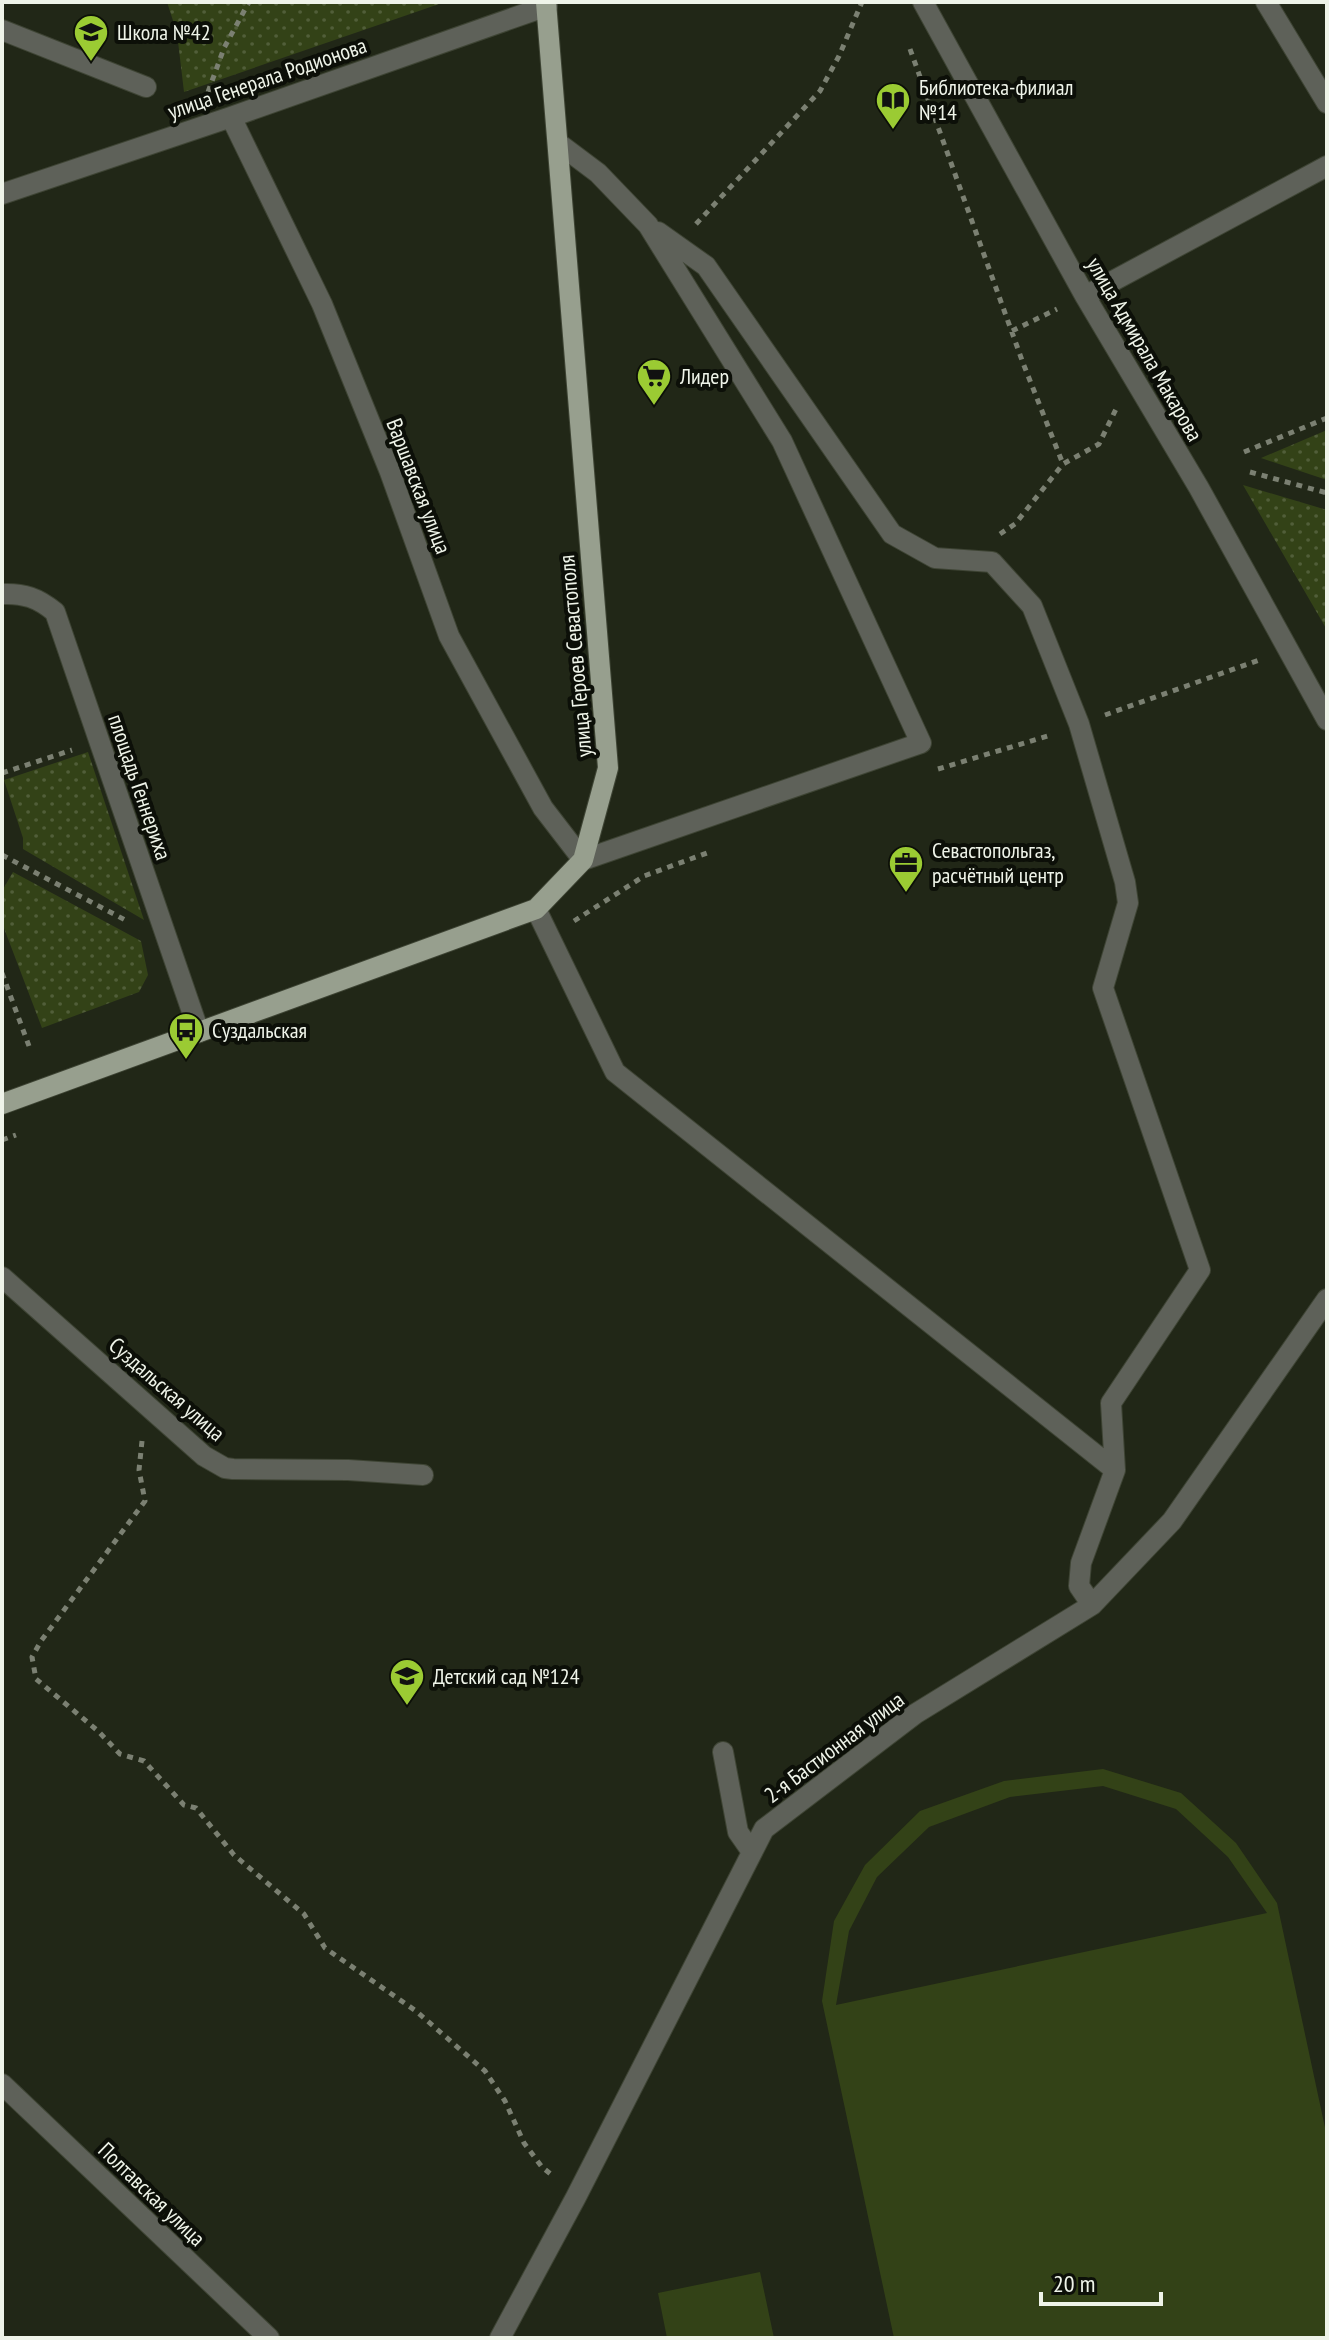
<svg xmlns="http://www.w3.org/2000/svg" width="1329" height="2340" font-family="'PT Sans Narrow',sans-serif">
  <defs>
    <pattern id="grass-dots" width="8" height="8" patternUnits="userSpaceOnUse" patternTransform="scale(2)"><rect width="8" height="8" fill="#334217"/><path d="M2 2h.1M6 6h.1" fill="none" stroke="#515e39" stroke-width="1.8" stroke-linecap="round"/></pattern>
  </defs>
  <rect width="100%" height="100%" fill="#212717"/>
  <path fill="url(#grass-dots)" d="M167,2H445L184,92L177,33Z
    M1327,430V480L1261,458Z
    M1243,485L1327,510V630Z
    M88,752L144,920L23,849V838L4,780Z
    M13,872L141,941L148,975L139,992L42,1028L2,923V891Z"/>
  <path fill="#334217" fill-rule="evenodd" d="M1103,1769L1181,1793L1236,1843L1277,1903L1327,2137V2338H894L822,2001L834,1921L865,1865L920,1811L1004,1781ZM1103,1786L1176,1809L1228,1857L1267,1913L836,2005L849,1931L877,1877L929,1827L1010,1797Z
    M760,2272L774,2338H667L658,2293Z"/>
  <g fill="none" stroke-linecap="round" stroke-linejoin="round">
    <g stroke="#3e4434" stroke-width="22">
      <path id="minor" d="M923,2L1085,296L1199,488L1327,720
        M1266,2L1327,103
        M2,30L146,87
        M231,117L322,304L390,472L449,636L543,808L583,860L921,743L782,441L648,225L598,173L558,143
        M2,194L231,117L547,6
        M658,232L706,266L892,534L935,558L992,562L1032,606L1079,724L1125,882L1128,903L1103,988L1200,1270L1111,1403L1115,1470L1081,1563L1079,1586L1092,1605
        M1085,296L1327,166
        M2,594C24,593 38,598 55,612L199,1032
        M536,909L615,1072L1115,1470
        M2,1277L204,1456L225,1468L233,1469L348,1470L423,1475
        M723,1752L738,1832L752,1852
        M2,2084L269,2338
        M500,2338L576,2197L764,1829L915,1714L1092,1605L1172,1521L1327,1299"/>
    </g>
    <g stroke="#3e4434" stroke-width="22">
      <path id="major" d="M2,1104L536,909L583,860L608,768L546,2"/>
    </g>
    <path stroke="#7b8072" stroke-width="5" stroke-dasharray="6 6" stroke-linecap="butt" d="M910,49L1023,363L1063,464
      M208,92L224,48L249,2
      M696,224L820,91L839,56L862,2
      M1012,331L1057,309
      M1244,452L1327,418
      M1250,472L1327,493
      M1000,534L1015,524L1063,464L1099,444L1117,407
      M1105,715L1262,659
      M938,769L1051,735
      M2,773L72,750
      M2,855L129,922
      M574,921L644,876L707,853
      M2,973L29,1046
      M2,1140L16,1135
      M142,1441L139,1470L145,1501L41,1641L32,1657L36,1679L98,1731L120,1754L144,1761L184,1805L196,1808L234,1855L304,1914L325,1948L416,2011L485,2071L505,2101L524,2143L542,2167L553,2176"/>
    <use href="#minor" stroke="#5e6159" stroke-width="20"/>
    <use href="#major" stroke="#979f8e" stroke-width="20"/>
  </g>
  <defs>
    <g id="school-pin" transform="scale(1.8)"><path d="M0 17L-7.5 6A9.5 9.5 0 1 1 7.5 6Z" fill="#9bcb33" stroke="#0c0f08"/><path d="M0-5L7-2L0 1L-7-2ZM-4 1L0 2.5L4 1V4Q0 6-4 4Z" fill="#111"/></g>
    <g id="library-pin" transform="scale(1.8)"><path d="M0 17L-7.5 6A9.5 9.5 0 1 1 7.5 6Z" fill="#9bcb33" stroke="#0c0f08"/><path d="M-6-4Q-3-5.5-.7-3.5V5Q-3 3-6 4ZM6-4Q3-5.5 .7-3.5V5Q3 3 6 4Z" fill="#111"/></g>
    <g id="supermarket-pin" transform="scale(1.8)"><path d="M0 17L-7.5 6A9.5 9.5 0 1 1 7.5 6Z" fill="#9bcb33" stroke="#0c0f08"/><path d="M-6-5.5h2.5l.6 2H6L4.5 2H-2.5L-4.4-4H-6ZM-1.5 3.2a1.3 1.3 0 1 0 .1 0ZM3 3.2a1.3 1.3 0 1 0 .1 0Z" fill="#111"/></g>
    <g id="office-pin" transform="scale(1.8)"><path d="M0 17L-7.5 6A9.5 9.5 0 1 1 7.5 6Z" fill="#9bcb33" stroke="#0c0f08"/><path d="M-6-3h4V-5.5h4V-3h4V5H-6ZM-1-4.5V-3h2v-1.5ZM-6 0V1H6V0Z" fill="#111"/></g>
    <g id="bus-pin" transform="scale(1.8)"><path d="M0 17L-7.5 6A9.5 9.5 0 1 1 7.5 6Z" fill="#9bcb33" stroke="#0c0f08"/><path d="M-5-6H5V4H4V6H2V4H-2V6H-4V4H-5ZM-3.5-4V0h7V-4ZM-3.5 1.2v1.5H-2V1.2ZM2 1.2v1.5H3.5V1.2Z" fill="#111"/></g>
  </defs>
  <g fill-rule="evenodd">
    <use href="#school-pin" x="91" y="32"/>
    <use href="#library-pin" x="893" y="100"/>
    <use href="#supermarket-pin" x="654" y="376"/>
    <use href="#office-pin" x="906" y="863"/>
    <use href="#bus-pin" x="186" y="1030"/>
    <use href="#school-pin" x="407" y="1676"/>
  </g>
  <g text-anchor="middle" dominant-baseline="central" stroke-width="8" stroke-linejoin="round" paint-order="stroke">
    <g font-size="22" fill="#eff4e9" stroke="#0c0f08" text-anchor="start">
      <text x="117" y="32">Школа №42</text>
      <text x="919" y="87">Библиотека-филиал<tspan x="919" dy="25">№14</tspan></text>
      <text x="680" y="376">Лидер</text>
      <text x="932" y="850">Севастопольгаз,<tspan x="932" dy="25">расчётный центр</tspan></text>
      <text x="212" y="1030">Суздальская</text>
      <text x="433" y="1676">Детский сад №124</text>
    </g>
    <g font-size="22" fill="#eff4e9" stroke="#0c0f08">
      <text transform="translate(267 78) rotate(-19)">улица Генерала Родионова</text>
      <text transform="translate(1145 349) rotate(60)">улица Адмирала Макарова</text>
      <text transform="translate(419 486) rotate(69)">Варшавская улица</text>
      <text transform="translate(575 656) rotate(-95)">улица Героев Севастополя</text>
      <text transform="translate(140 787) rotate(71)">площадь Геннериха</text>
      <text transform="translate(167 1389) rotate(41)">Суздальская улица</text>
      <text transform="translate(834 1747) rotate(-37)">2-я Бастионная улица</text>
      <text transform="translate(152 2194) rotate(44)">Полтавская улица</text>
    </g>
  </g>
  <rect width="1329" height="2340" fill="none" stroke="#eff4e9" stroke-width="8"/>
  <path d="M1041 2292v12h120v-12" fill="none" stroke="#eff4e9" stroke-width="4"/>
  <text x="1053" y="2292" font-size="24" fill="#eff4e9" stroke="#0c0f08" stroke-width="6" paint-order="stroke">20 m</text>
</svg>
